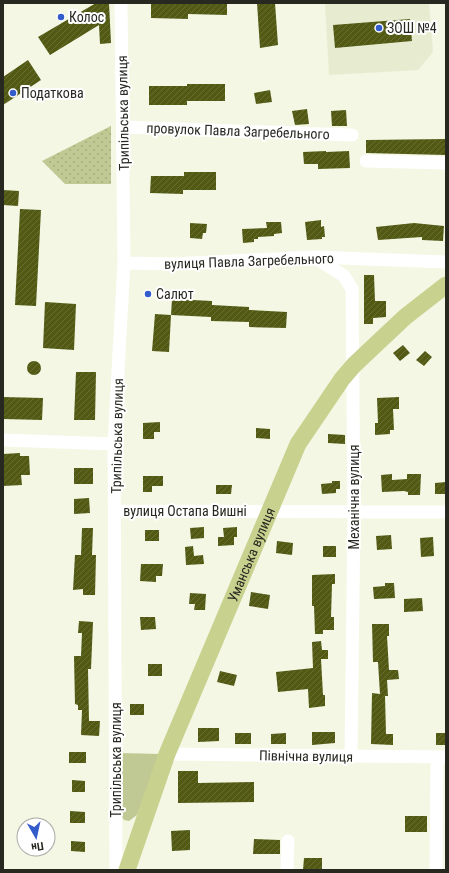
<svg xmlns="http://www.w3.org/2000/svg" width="449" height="873" font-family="'Roboto Condensed',sans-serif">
  <defs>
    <pattern id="park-dots" width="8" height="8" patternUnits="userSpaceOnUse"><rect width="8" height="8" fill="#c0c993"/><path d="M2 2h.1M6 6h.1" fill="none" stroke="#a5ad7e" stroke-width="1.8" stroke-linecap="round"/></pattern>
    <pattern id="building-hatch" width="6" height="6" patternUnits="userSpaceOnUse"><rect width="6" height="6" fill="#515912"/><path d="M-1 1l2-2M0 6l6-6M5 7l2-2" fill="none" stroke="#676d34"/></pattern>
  </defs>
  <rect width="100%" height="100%" fill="#f3f7e3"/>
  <path fill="#e7ecd1" d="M325,3H429L433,52L418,70L329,75Z"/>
  <path fill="#c0c993" d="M119,753L161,754L137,815L129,821L124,820L122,817Z"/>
  <path fill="url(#park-dots)" d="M111,126V184H65L42,161Z"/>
  <path fill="url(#building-hatch)" d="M96,3H109L111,43L100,44L99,25L50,55L38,37Z
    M151,3H227V15L188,14V19L151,18Z
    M257,3H275L278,45L260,48Z
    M410,19L412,41L335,48L333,25Z
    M28,60L41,80L3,105V77Z
    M187,84H225V101H187V105H149V86H187Z
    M270,90L272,102L256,104L254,93Z
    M307,109L309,124L295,125L292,111Z
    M346,110L347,126H332L331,111Z
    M446,139V155L366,153V140Z
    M326,151V152L349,151L350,168L318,169V164H304L303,152Z
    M184,172H216V190H183V194L150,193L151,176H184Z
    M3,190L19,191L18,206L3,205Z
    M20,209L41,210L36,306L15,305Z
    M321,220V227L324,226L325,237H322V239L307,240L305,222Z
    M266,222H281L282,233L274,234V236L258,237V239H254V242L243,243L242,229L267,228Z
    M190,223L207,224L206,233H203L202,239L190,238Z
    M414,223L444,226L443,241L422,240V237L378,240L376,227Z
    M364,275H374L375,301H386V317L373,318V324H364Z
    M172,299L212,301V305L249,307V310L287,312L286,328L249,327V322L211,321V317L171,315Z
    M45,302L76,304L74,350L43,348Z
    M155,314L171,315L169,352L152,351Z
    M403,345L410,353L400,361L393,353Z
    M425,351L432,357L424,366L416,360Z
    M27 368a7 7 0 1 1 14 0a7 7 0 1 1-14 0Z
    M76,372H96L95,420H74Z
    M3,397L43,398L42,420L3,419Z
    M399,397V409H393L394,430H390V434L375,435V423H378L377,398Z
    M160,422V432H154V439H143V423Z
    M256,428L270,429V439L256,438Z
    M328,434L345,435V444L328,443Z
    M20,453V456H29L30,475H21L22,485L3,486V454Z
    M74,468H93V484H74Z
    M392,474V480L407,479V474H421L420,495H408V492L404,491L382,492L381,475Z
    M143,476H163V486H152V492H143Z
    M332,481H340V489H336V493L322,494L321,484L332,483Z
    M446,482V494H435V483Z
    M216,485H232L231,494H216Z
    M89,498L90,513L74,514V499Z
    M204,527V538L191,539L190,528Z
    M237,527V537H234V545L218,546V537H224L223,528Z
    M82,528H93L92,555H96L95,595H83V589L73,590L75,555H81Z
    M145,530H159V541H145Z
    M391,535L392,549L377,550L376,536Z
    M433,537L434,556L421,557L420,538Z
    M277,541L293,543L292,555L276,553Z
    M193,546L194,556L203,555L204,564L186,565L185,547Z
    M323,546H336V557H323Z
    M141,564H163L162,576H156V582L140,581Z
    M335,574V584H332L331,617H334V630H323V634H315L314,606H312V575Z
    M385,583H394L395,598L374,599L373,587L385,586Z
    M251,592L270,595L268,609L249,606Z
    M190,593L206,594L205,610H194L195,604H189Z
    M422,598L423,611L404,612V599Z
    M140,617H155L156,629L141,630Z
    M79,621L93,622L91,669H88L89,721H100L99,736L81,735L82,710H78V705L75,704L74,656H81L82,633H78Z
    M372,624H389V636H387L389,670H398L399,679L387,680L388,696H385L386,734H393V745L371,744L372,693L380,694L378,662H373Z
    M321,641L322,650H328V659H321L323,695H325V706L309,708L308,689L278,692L276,672L313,668L312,642Z
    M148,664H162V676H148Z
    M220,671L237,675L234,686L217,682Z
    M130,704H144V715H130Z
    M198,728H219V741L198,742Z
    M312,732H335V743L312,745Z
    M235,733H251V744H235Z
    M286,733V744H271V734Z
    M436,733H446V745H436Z
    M69,752H86V763H69Z
    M178,771H198V783L254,782V802L178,803Z
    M72,780L85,781V792H72Z
    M70,811L85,812V823H70Z
    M405,816H427V832H405Z
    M190,830V850L172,851L171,831Z
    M254,839L280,840V854H253Z
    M71,841L85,842V852L71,851Z
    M304,858H322V870H303Z"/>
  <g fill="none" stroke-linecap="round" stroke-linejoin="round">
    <path stroke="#fff" stroke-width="13" d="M124,127L352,135
      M366,161L446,163
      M314,257L344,276L352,289L354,512L351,756
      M124,263L173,264L314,257L446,262
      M3,440L114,444
      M115,511L446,512
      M167,754L446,757
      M116,870L114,444L124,263L121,3
      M287,870L288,841
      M436,870L437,757"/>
    <path stroke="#c9d18f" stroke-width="17" id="s1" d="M127,870L167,754L298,444L342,379L354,365L405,317L446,285"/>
  </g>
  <g fill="#335bcb" stroke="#fff" stroke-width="1.5">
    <circle cx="61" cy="17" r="4"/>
    <circle cx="379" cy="28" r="4"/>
    <circle cx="13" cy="93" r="4"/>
    <circle cx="148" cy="294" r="4"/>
  </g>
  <g text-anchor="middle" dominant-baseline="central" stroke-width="4" stroke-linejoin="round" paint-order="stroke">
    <g font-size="14" fill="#272921" stroke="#fff" text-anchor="start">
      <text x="69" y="17">Колос</text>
      <text x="387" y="28">ЗОШ №4</text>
      <text x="21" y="93">Податкова</text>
      <text x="156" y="294">Салют</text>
    </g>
    <g font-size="14" fill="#272921" stroke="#fff">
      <text transform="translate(123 113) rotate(-91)">Трипільська вулиця</text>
      <text transform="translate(238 131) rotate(2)">провулок Павла Загребельного</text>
      <text transform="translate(249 261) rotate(-2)">вулиця Павла Загребельного</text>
      <text transform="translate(117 436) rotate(-89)">Трипільська вулиця</text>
      <text transform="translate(354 497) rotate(-90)">Механічна вулиця</text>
      <text x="185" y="511">вулиця Остапа Вишні</text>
      <text stroke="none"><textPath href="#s1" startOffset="339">Уманська вулиця</textPath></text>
      <text transform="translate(306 756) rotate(1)">Північна вулиця</text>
      <text transform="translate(116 760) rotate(-90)">Трипільська вулиця</text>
    </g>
  </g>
  <rect width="449" height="873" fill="none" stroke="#272921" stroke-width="8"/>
  <g transform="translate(36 837) rotate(171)"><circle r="19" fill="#ffffff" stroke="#a9a9a6"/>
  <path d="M0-3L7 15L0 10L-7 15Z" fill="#335bcb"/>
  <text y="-6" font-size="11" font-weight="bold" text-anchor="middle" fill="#272921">Пн</text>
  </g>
</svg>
